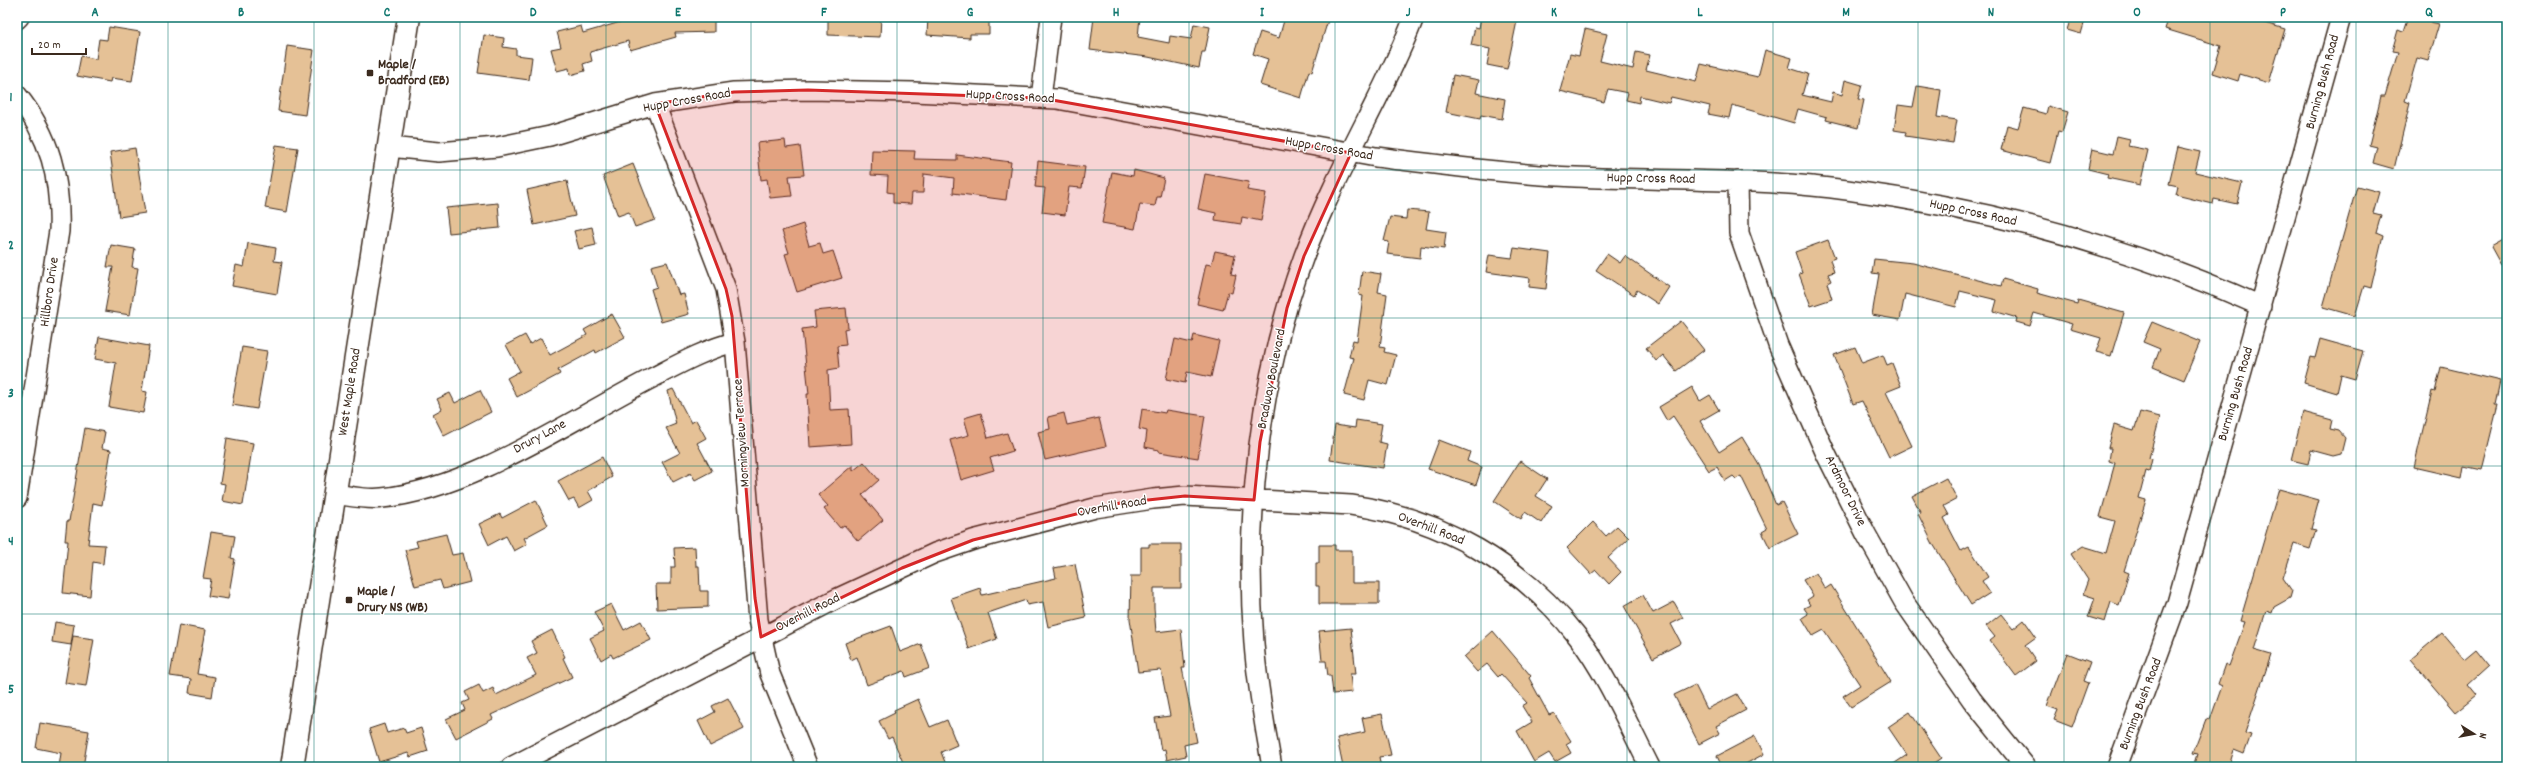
<svg xmlns="http://www.w3.org/2000/svg" width="2524" height="784" font-family="Dekko,sans-serif">
  <rect width="100%" height="100%" fill="#fff"/>
  <filter id="ink" filterUnits="userSpaceOnUse"><feTurbulence type="fractalNoise" baseFrequency=".025" numOctaves="2"/><feDisplacementMap in="SourceGraphic" scale="8" xChannelSelector="R" yChannelSelector="G"/><feConvolveMatrix kernelMatrix="1 2 1 2 8 2 1 2 1" color-interpolation-filters="sRGB"/></filter>
  <g filter="url(#ink)">
    <path fill="#e5c196" stroke="#3b2a1e" d="M623,17H714V32L675,33L676,37L630,50L628,41L590,52L592,61L583,64L585,71L570,75L569,68L557,71L551,49L561,47L557,32L581,26L583,33L624,21Z
      M828,17H881L880,37L828,35Z
      M928,17H989V34H970V38L927,35Z
      M1094,17H1140L1138,37L1169,43L1170,36L1191,39L1194,24L1210,27L1205,52H1202L1199,68L1148,57L1090,50Z
      M1285,17H1329L1312,72L1309,71L1301,98L1260,85L1268,59L1253,54L1260,32L1279,38Z
      M1481,17H1497L1517,21L1507,69L1487,65L1490,49L1471,45L1475,27L1479,28Z
      M2071,17H2086L2081,34L2067,30Z
      M2169,17H2244L2285,29L2269,83L2240,74L2238,81L2213,73L2221,46L2165,29Z
      M2408,17L2439,24L2428,61L2417,58L2405,101L2410,103L2394,169L2373,163L2377,147L2369,145L2381,96H2385L2398,52L2392,51L2398,30L2403,32Z
      M109,27L140,32L132,81L111,78L110,82L77,76L81,56L96,59L99,39L107,40Z
      M1585,29L1607,34L1600,61L1633,69L1636,52L1650,55L1646,70L1696,82L1701,64L1758,77L1765,50L1792,58L1789,68L1808,74L1802,95L1831,102L1833,92L1842,95L1845,80L1862,85L1858,99L1864,100L1858,128L1826,120L1827,117L1798,109L1794,123L1732,105L1729,118L1708,114L1710,106L1671,97L1669,103L1640,96L1639,103L1626,100L1628,93L1608,89L1604,102L1560,91L1570,54L1579,56Z
      M484,35L504,38L503,47L516,49V55L532,57L529,80L478,73Z
      M287,46L314,50L305,115L278,111Z
      M1453,75L1479,80L1476,93L1505,99L1502,119L1481,115L1480,119L1446,112Z
      M1917,86L1941,90L1937,117L1957,120L1953,143L1905,136L1906,132L1894,130L1898,105L1913,107Z
      M2048,106L2068,112L2062,132L2058,131L2050,163L2001,150L2007,125L2018,128L2024,108L2046,114Z
      M2117,136L2130,139L2128,146L2148,150L2140,185L2107,178L2108,174L2088,169L2092,149L2113,154Z
      M785,140L786,148L800,146L804,175L789,176L792,196L770,198L767,179L761,180L757,143Z
      M276,145L298,148L287,212L265,208Z
      M2178,147L2200,152L2195,172L2242,183L2237,204L2214,199L2213,204L2176,195L2178,186L2169,184Z
      M135,148L145,213L119,217L110,152Z
      M872,150L915,151L914,159L957,160V155L1011,162L1006,200L953,193L954,178L924,174L923,193H912L911,204L893,203V193L887,192L888,176L871,175Z
      M1038,161L1085,167L1082,188L1069,187L1065,215L1042,212L1045,188L1035,187Z
      M633,164L655,220L635,227L629,212L618,216L603,176Z
      M1134,170L1164,178L1160,197H1157L1155,206L1140,204L1135,229L1102,223L1112,172L1133,176Z
      M1205,174L1249,182L1247,190L1266,193L1261,221L1242,217L1241,224L1215,220L1216,213L1198,209Z
      M567,181L575,216L534,225L527,190Z
      M2357,186L2379,192L2373,213L2381,215L2376,233L2383,236L2371,288L2364,286L2355,316L2323,307Z
      M498,203L500,228L449,233L446,208Z
      M1407,210L1429,212L1426,229L1446,232L1444,249L1421,246L1420,258L1387,254L1389,242L1384,241L1390,217L1406,219Z
      M803,224L809,246L820,243L823,254L833,251L842,278L797,292L785,254L789,253L782,231Z
      M592,227L596,245L579,249L574,231Z
      M2507,238V276L2491,247Z
      M1828,240L1835,258L1830,260L1834,272L1828,274L1831,281L1827,283L1832,299L1811,306L1799,274L1802,273L1795,252Z
      M248,243L276,248L274,261L282,262L277,294L232,286L236,265L244,267Z
      M111,245L135,249L132,267L138,268L130,315L105,311L113,267H107Z
      M1514,248L1550,253L1546,289L1529,287L1530,278L1486,272L1489,255L1512,258Z
      M1215,251L1235,255L1231,274L1236,275L1232,293L1228,292L1223,310L1197,304L1206,264L1211,265Z
      M1607,254L1620,263L1625,256L1669,287L1658,304L1637,290L1634,295L1596,270Z
      M1874,259L1913,263L2001,286L2003,279L2038,289L2037,293L2077,304L2078,300L2124,313L2111,356L2096,352L2101,338L2070,329L2072,324L2034,313L2030,326L2016,322L2017,318L1994,311L1997,300L1960,291L1956,307L1905,294L1900,320L1872,315L1879,274L1872,273Z
      M667,262L679,295L684,294L689,314L661,322L651,289L657,287L651,266Z
      M1362,271L1381,274L1378,292L1387,294L1380,347L1385,348L1384,352L1396,355L1388,385L1369,380L1364,400L1344,395L1354,358L1349,357L1353,340L1357,341L1363,296L1359,295Z
      M846,308L848,328L844,329L846,345L837,346L839,368L828,370L830,410L849,409L851,444L810,447L807,394H809L802,329L816,327L814,311Z
      M612,314L625,337L596,353L595,350L558,370L560,374L517,397L507,378L520,371L506,345L525,335L530,344L541,338L550,355L587,335L584,330Z
      M1681,321L1704,350L1676,371L1663,355L1656,361L1646,348Z
      M2152,322L2200,342L2184,380L2153,367L2160,349L2143,342Z
      M1194,335L1219,341L1211,377L1187,372L1185,383L1166,379L1175,339L1192,343Z
      M99,337L149,346L142,391L147,392L143,413L109,407L116,363L95,359Z
      M2320,339L2363,351L2355,379L2341,375L2337,393L2304,383L2311,357L2315,358Z
      M242,347L267,351L257,409L232,405Z
      M1855,347L1862,363L1883,355L1887,365L1892,363L1901,386L1886,392L1912,446L1889,457L1862,401L1853,404L1834,355Z
      M2441,367L2500,381L2495,405H2498L2482,470L2464,466L2462,478L2414,467L2432,391L2435,392Z
      M1692,387L1700,401L1710,395L1719,410L1700,421L1719,452L1742,437L1759,465L1776,505L1782,502L1798,534L1770,548L1762,532L1767,529L1741,476L1736,479L1733,476L1725,481L1717,467L1709,471L1673,416L1667,421L1659,407Z
      M673,389L691,423L696,420L706,438L697,443L712,471L695,480L691,473L673,482L662,462L680,453L666,428L676,424L668,391Z
      M480,390L491,412L444,436L433,414L442,409L437,399L450,393L455,403Z
      M1142,409L1165,413L1166,410L1205,416L1198,458L1159,452V450L1145,447L1147,431L1139,429Z
      M2140,412L2160,417L2149,458L2152,459L2149,472L2146,471L2139,498L2146,500L2124,571L2129,573L2119,605L2111,602L2105,622L2088,617L2095,598L2083,594L2088,580L2071,554L2083,546L2106,553L2115,521L2100,517L2115,463L2109,461L2111,448H2108L2114,425L2134,431Z
      M2303,412L2332,420L2330,429L2339,431L2345,438L2341,454L2333,456L2311,450L2308,464L2291,460Z
      M981,413L988,438L1007,433L1013,451L990,458L994,470L961,480L950,440L969,435L964,418Z
      M1064,413L1067,425L1099,418L1106,446L1045,460L1038,432L1050,429L1048,417Z
      M1356,420L1382,424L1379,442L1387,444L1383,468L1330,460L1335,425L1355,428Z
      M85,428L105,432L102,448L111,450L102,505L93,503L88,544L105,545L103,564L93,562L90,596L63,593L68,541H65L67,521H69Z
      M227,438L253,443L243,505L222,501L225,484L220,483Z
      M1439,440L1470,452L1467,461L1482,467L1476,485L1428,469Z
      M602,457L612,477L588,491L593,500L579,508L574,499L569,501L558,481Z
      M1520,461L1547,479L1536,496L1552,506L1541,523L1525,512L1521,519L1494,501Z
      M864,462L879,480L862,495L883,520L858,541L844,525L840,528L824,509L828,506L818,495L853,465V471Z
      M1946,478L1957,499L1944,506L1949,515L1944,518L1961,551L1969,547L1988,577L1982,581L1990,593L1971,605L1933,544L1918,514L1921,513L1912,496Z
      M2279,489L2319,500L2311,529L2316,530L2310,549L2294,544L2283,578L2292,591L2290,598L2274,607L2272,613L2266,611L2254,650L2271,655L2245,733L2251,735L2244,754L2234,750L2229,766L2219,762L2217,767H2194L2198,754L2193,753L2206,719L2210,720L2222,686L2218,684L2225,664L2229,666L2245,622L2240,621Z
      M536,500L548,525L524,538L527,544L514,551L506,536L489,545L479,524L500,514L502,518Z
      M1593,522L1606,536L1617,526L1629,538L1608,558L1621,572L1609,584L1596,570L1591,574L1567,548Z
      M211,532L235,536L231,558L235,559L228,599L208,596L211,579L203,578Z
      M446,534L452,555L463,553L470,582L443,589L440,580L415,586L405,550L418,547L416,541Z
      M1149,544H1181V588H1154V608L1156,632L1181,629L1185,668H1182L1197,742L1184,745L1186,756L1167,760L1165,749L1161,750L1155,718L1170,716L1161,670L1138,672L1130,619L1131,576H1141V547H1149Z
      M1319,545H1335V550H1352V583H1379V604H1319V586H1316V563H1319Z
      M695,547L696,566H699L700,591H708V607L657,609L656,584H671V567H675L674,548Z
      M1075,564L1086,618L1048,627L1043,602L1027,605L1026,600L988,613L997,639L969,649L951,598L980,588L982,595L1056,578L1054,568Z
      M1816,573L1825,589L1831,585L1891,682L1851,707L1843,696L1860,685L1824,630L1813,636L1802,618L1808,614L1804,608L1810,605L1807,600L1813,596L1803,580Z
      M1643,595L1653,613L1674,602L1683,618L1671,624L1681,643L1653,658L1624,606Z
      M611,604L624,630L641,621L651,640L613,658L611,654L601,660L590,638L604,631L594,612Z
      M2001,614L2013,629L2024,620L2036,637L2025,645L2036,661L2016,676L1990,641L1995,637L1986,626Z
      M55,622L74,625L71,645L52,642Z
      M179,625L205,630L197,674L215,677L212,697L189,693L191,679L170,676Z
      M891,626L900,652L921,644L930,668L906,677L904,671L867,685L857,657L851,660L845,643Z
      M1351,628L1356,674H1350L1352,692L1333,694L1331,676H1328L1326,661H1322L1319,631Z
      M552,630L565,657L563,658L572,677L491,715L493,719L456,738L446,719L465,710L462,703L469,700L465,692L479,685L483,693L493,688L496,695L536,675L527,658L537,653L531,641Z
      M1493,631L1531,676L1529,678L1549,715L1554,713L1571,741L1566,744L1571,753L1555,762L1549,753L1534,762L1517,731L1532,722L1522,706L1527,703L1501,674L1498,677L1487,664L1477,672L1464,657Z
      M2442,633L2464,659L2476,649L2489,665L2468,684L2477,695L2456,712L2411,659Z
      M73,636L94,639L86,686L65,683Z
      M2067,653L2090,662L2083,681L2088,683L2072,727L2054,720L2058,710L2047,706Z
      M1695,685L1707,709L1737,694L1746,710L1716,726L1720,733L1699,744L1674,695Z
      M728,698L744,729L710,746L698,721L715,712L712,706Z
      M918,699L930,727L947,720L957,745L941,752L947,767H905L892,737L888,739L879,721L895,713L894,710Z
      M1910,712L1941,758L1928,767H1889L1907,755L1888,727Z
      M1382,714L1391,755L1379,757L1381,767H1343L1337,738L1365,732L1362,718Z
      M40,723L89,731L83,767H59L61,753L36,748Z
      M384,724L387,733L404,728L406,733L421,728L428,751L410,757L408,753L379,762L369,729Z
      M1755,736L1764,754L1740,767H1722L1717,756Z"/>
    <g fill="none" stroke-linecap="round" stroke-linejoin="round">
      <g stroke="#3b2a1e" stroke-width="22">
        <path id="street" d="M17,19L19,17
          M17,95C50,136 61,179 59,231L17,498
          M1041,98L1051,17
          M655,104L726,289L735,342L758,620L770,674L808,767
          M389,147L439,152L497,147L550,136L655,104L734,92L808,90L914,92L1057,99L1376,157C1442,165 1509,174 1575,177C1666,181 1757,178 1847,190C1990,209 2130,247 2261,306
          M1738,181L1739,233L1778,345L1826,454L1866,534L1904,602L1972,700L2026,767
          M334,494C350,496 366,500 382,498C472,489 572,419 652,378C679,364 706,349 735,342
          M511,767L838,598L935,553L973,540L1095,508L1153,499L1185,496L1351,505C1442,518 1522,565 1578,637C1606,673 1629,726 1650,767
          M1272,767C1265,726 1257,685 1254,643C1244,516 1260,375 1304,256C1324,202 1351,151 1377,99C1390,72 1404,45 1414,17
          M2117,767L2177,603L2341,17"/>
      </g>
      <g stroke="#3b2a1e" stroke-width="25">
        <path id="secondary" d="M292,767L409,17"/>
      </g>
      <use href="#street" stroke="#fff" stroke-width="19"/>
      <use href="#secondary" stroke="#fff" stroke-width="22"/>
    </g>
  </g>
  <path fill="#d62828" fill-opacity="0.2" stroke="#d62828" stroke-width="3" stroke-linejoin="round" d="M808,90L1041,98L1351,153L1304,256L1287,308L1260,442L1254,500L1185,496L1120,503L973,540L902,568L761,637L755,598L732,316L726,289L655,104L734,92Z"/>
  <path fill="none" stroke="#0f766e" stroke-width="1" stroke-opacity="0.55" d="M168,17V767M314,17V767M460,17V767M606,17V767M751,17V767M897,17V767M1043,17V767M1189,17V767M1335,17V767M1481,17V767M1627,17V767M1773,17V767M1918,17V767M2064,17V767M2210,17V767M2356,17V767M17,170H2507M17,318H2507M17,466H2507M17,614H2507"/>
  <g fill="#3b2a1e" stroke="#fff" stroke-width="1.5">
    <rect x="366" y="69" width="8" height="8" rx="2"/>
    <rect x="345" y="596" width="8" height="8" rx="2"/>
  </g>
  <g text-anchor="middle" dominant-baseline="central" stroke-width="3" stroke-linejoin="round" paint-order="stroke">
    <g font-size="14" font-weight="bold" fill="#3b2a1e" stroke="#fff" text-anchor="start">
      <text x="378" y="65">Maple /<tspan x="378" dy="16">Bradford (EB)</tspan></text>
      <text x="357" y="592">Maple /<tspan x="357" dy="16">Drury NS (WB)</tspan></text>
    </g>
    <g font-size="14" fill="#3b2a1e" stroke="#fff">
      <text transform="translate(2323 82) rotate(-75)">Burning Bush Road</text>
      <text transform="translate(1010 97) rotate(3)">Hupp Cross Road</text>
      <text transform="translate(687 101) rotate(-10)">Hupp Cross Road</text>
      <text transform="translate(1329 149) rotate(10)">Hupp Cross Road</text>
      <text transform="translate(1651 179) rotate(1)">Hupp Cross Road</text>
      <text transform="translate(1973 213) rotate(12)">Hupp Cross Road</text>
      <text transform="translate(50 292) rotate(-82)">Hillboro Drive</text>
      <text transform="translate(1272 379) rotate(-79)">Bradway Boulevard</text>
      <text transform="translate(350 392) rotate(-81)">West Maple Road</text>
      <text transform="translate(2236 394) rotate(-74)">Burning Bush Road</text>
      <text transform="translate(742 433) rotate(-94)">Morningview Terrace</text>
      <text transform="translate(540 437) rotate(-28)">Drury Lane</text>
      <text transform="translate(1845 491) rotate(64)">Ardmoor Drive</text>
      <text transform="translate(1112 507) rotate(-10)">Overhill Road</text>
      <text transform="translate(1431 529) rotate(21)">Overhill Road</text>
      <text transform="translate(808 613) rotate(-27)">Overhill Road</text>
      <text transform="translate(2141 704) rotate(-69)">Burning Bush Road</text>
    </g>
  </g>
  <rect width="2524" height="784" fill="none" stroke="#fff" stroke-width="44"/>
  <g transform="translate(2474 734) rotate(101)" stroke="#ffffff" stroke-width="3" paint-order="stroke">
  <path d="M0-3L7 15L0 10L-7 15Z" fill="#3b2a1e"/>
  <text y="-6" font-size="11" font-weight="bold" text-anchor="middle" fill="#3b2a1e">N</text>
  </g>
  <path d="M32 48v6h54v-6" fill="none" stroke="#3b2a1e" stroke-width="2"/>
  <text x="38" y="48" font-size="12" fill="#3b2a1e" stroke="#ffffff" stroke-width="3" paint-order="stroke">20 m</text>
  <rect x="22" y="22" width="2480" height="740" fill="none" stroke="#0f766e" stroke-width="1.5"/>
  <g font-size="13" text-anchor="middle" font-weight="bold" fill="#0f766e">
    <text x="95" y="16">A</text>
    <text x="241" y="16">B</text>
    <text x="387" y="16">C</text>
    <text x="533" y="16">D</text>
    <text x="678" y="16">E</text>
    <text x="824" y="16">F</text>
    <text x="970" y="16">G</text>
    <text x="1116" y="16">H</text>
    <text x="1262" y="16">I</text>
    <text x="1408" y="16">J</text>
    <text x="1554" y="16">K</text>
    <text x="1700" y="16">L</text>
    <text x="1846" y="16">M</text>
    <text x="1991" y="16">N</text>
    <text x="2137" y="16">O</text>
    <text x="2283" y="16">P</text>
    <text x="2429" y="16">Q</text>
    <text x="11" y="101">1</text>
    <text x="11" y="249">2</text>
    <text x="11" y="397">3</text>
    <text x="11" y="545">4</text>
    <text x="11" y="693">5</text>
  </g>
</svg>
